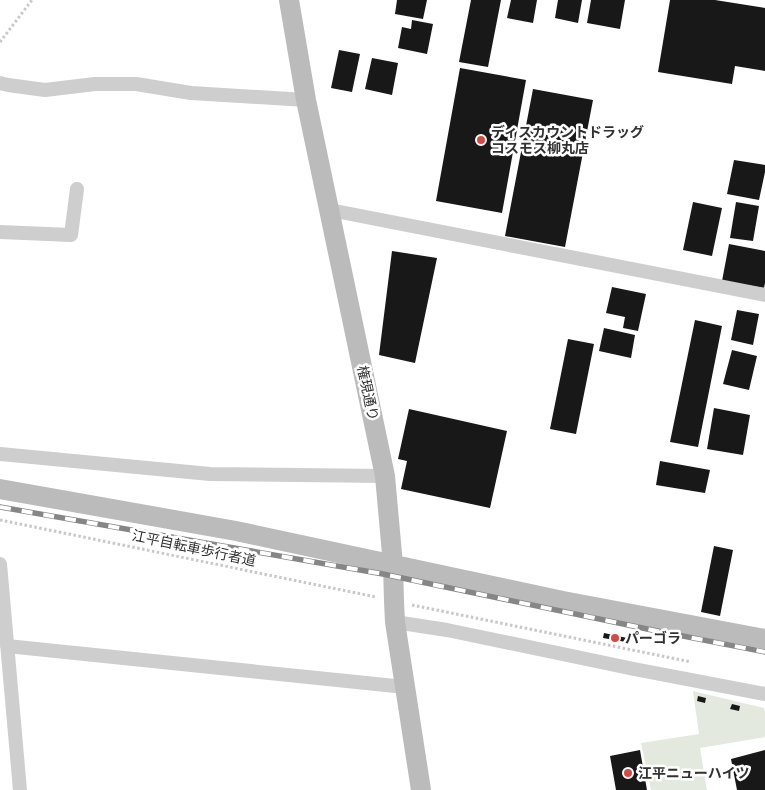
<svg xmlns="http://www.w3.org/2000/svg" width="765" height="790" font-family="'PT Sans Narrow','Noto Sans JP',sans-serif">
  <rect width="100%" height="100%" fill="#fff"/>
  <path fill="#e3e9de" d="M693,691L764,708L765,713V737L700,748L707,790H651L641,743L699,734Z"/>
  <path fill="#181818" d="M397,0H427L423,19L395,14Z
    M471,0H501L488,67L459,62Z
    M511,0H537L533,23L507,18Z
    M558,0H582L578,23L555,18Z
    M591,0H625L620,29L587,23Z
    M670,0H715L765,8V71L735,66L732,84L658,72Z
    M412,20L433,24L427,54L398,48L402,27L411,29Z
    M339,50L360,54L352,92L331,88Z
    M372,58L398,63L392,95L365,89Z
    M460,68L526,80L502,213L436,201Z
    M533,89L593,100L565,247L505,236Z
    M734,160L765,165V172L759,200L727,194Z
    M693,202L722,208L712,256L683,250Z
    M736,202L759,206L753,241L730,238Z
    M729,244L765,251V283L764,288L722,281Z
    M392,251L437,258L415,363L379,355Z
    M612,287L646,294L638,331L623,328L625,317L606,313Z
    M737,310L759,314L753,345L731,340Z
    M695,320L722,326L698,447L670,442Z
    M604,328L635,335L631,358L599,351Z
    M568,339L594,344L576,434L550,429Z
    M732,350L757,356L749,390L723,384Z
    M714,408L750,415L743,455L707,449Z
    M409,409L507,431L490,508L401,489L407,461L398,459Z
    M660,461L710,470L705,493L656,485Z
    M714,546L733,550L720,616L701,612Z
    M604,633L627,638L626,642L603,638Z
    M698,696L706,698L705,703L697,701Z
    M732,704L740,706L739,711L730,709Z
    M640,750L647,790H616L610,756Z
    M765,750V790H737L731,759Z"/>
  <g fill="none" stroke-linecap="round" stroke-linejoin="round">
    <path stroke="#c8c8c8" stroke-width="3" stroke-dasharray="2.5 2.5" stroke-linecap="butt" d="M0,42L32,0
      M0,520L376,597
      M412,605L691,662"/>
    <path stroke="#cecece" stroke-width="14" d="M0,83L8,85L45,90L95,84H136L191,93L306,100
      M330,210L765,295
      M0,232L71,235L77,189
      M0,454L210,474L385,476
      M0,564L20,790
      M395,622L447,630L634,669L765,694
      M7,646L405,687"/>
    <path stroke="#bbb" stroke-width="20" d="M289,0L306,100L385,476L393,565L394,601L395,622L421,790
      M0,489L236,531L563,601L765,639"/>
    <g stroke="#868686" stroke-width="5.5">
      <path id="rail" d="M0,507L383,574L652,630L765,652"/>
    </g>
    <use href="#rail" stroke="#fff" stroke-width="4" stroke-dasharray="11" stroke-linecap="butt"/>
  </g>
  <g fill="#d24b49" stroke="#fff" stroke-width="2">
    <circle cx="481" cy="140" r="5"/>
    <circle cx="615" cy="638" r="5"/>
    <circle cx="628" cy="773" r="5"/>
  </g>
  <g text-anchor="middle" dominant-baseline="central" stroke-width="5" stroke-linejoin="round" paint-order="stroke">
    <g font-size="14" font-weight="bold" fill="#313131" stroke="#fff" text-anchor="start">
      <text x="491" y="132">ディスカウントドラッグ<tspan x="491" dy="16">コスモス柳丸店</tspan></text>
      <text x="625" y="638">パーゴラ</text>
      <text x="638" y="773">江平ニューハイツ</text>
    </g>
    <g font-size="14" fill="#313131" stroke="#fff">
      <text transform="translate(368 393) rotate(78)">権現通り</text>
      <text transform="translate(194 548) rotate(12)">江平自転車歩行者道</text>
    </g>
  </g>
</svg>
